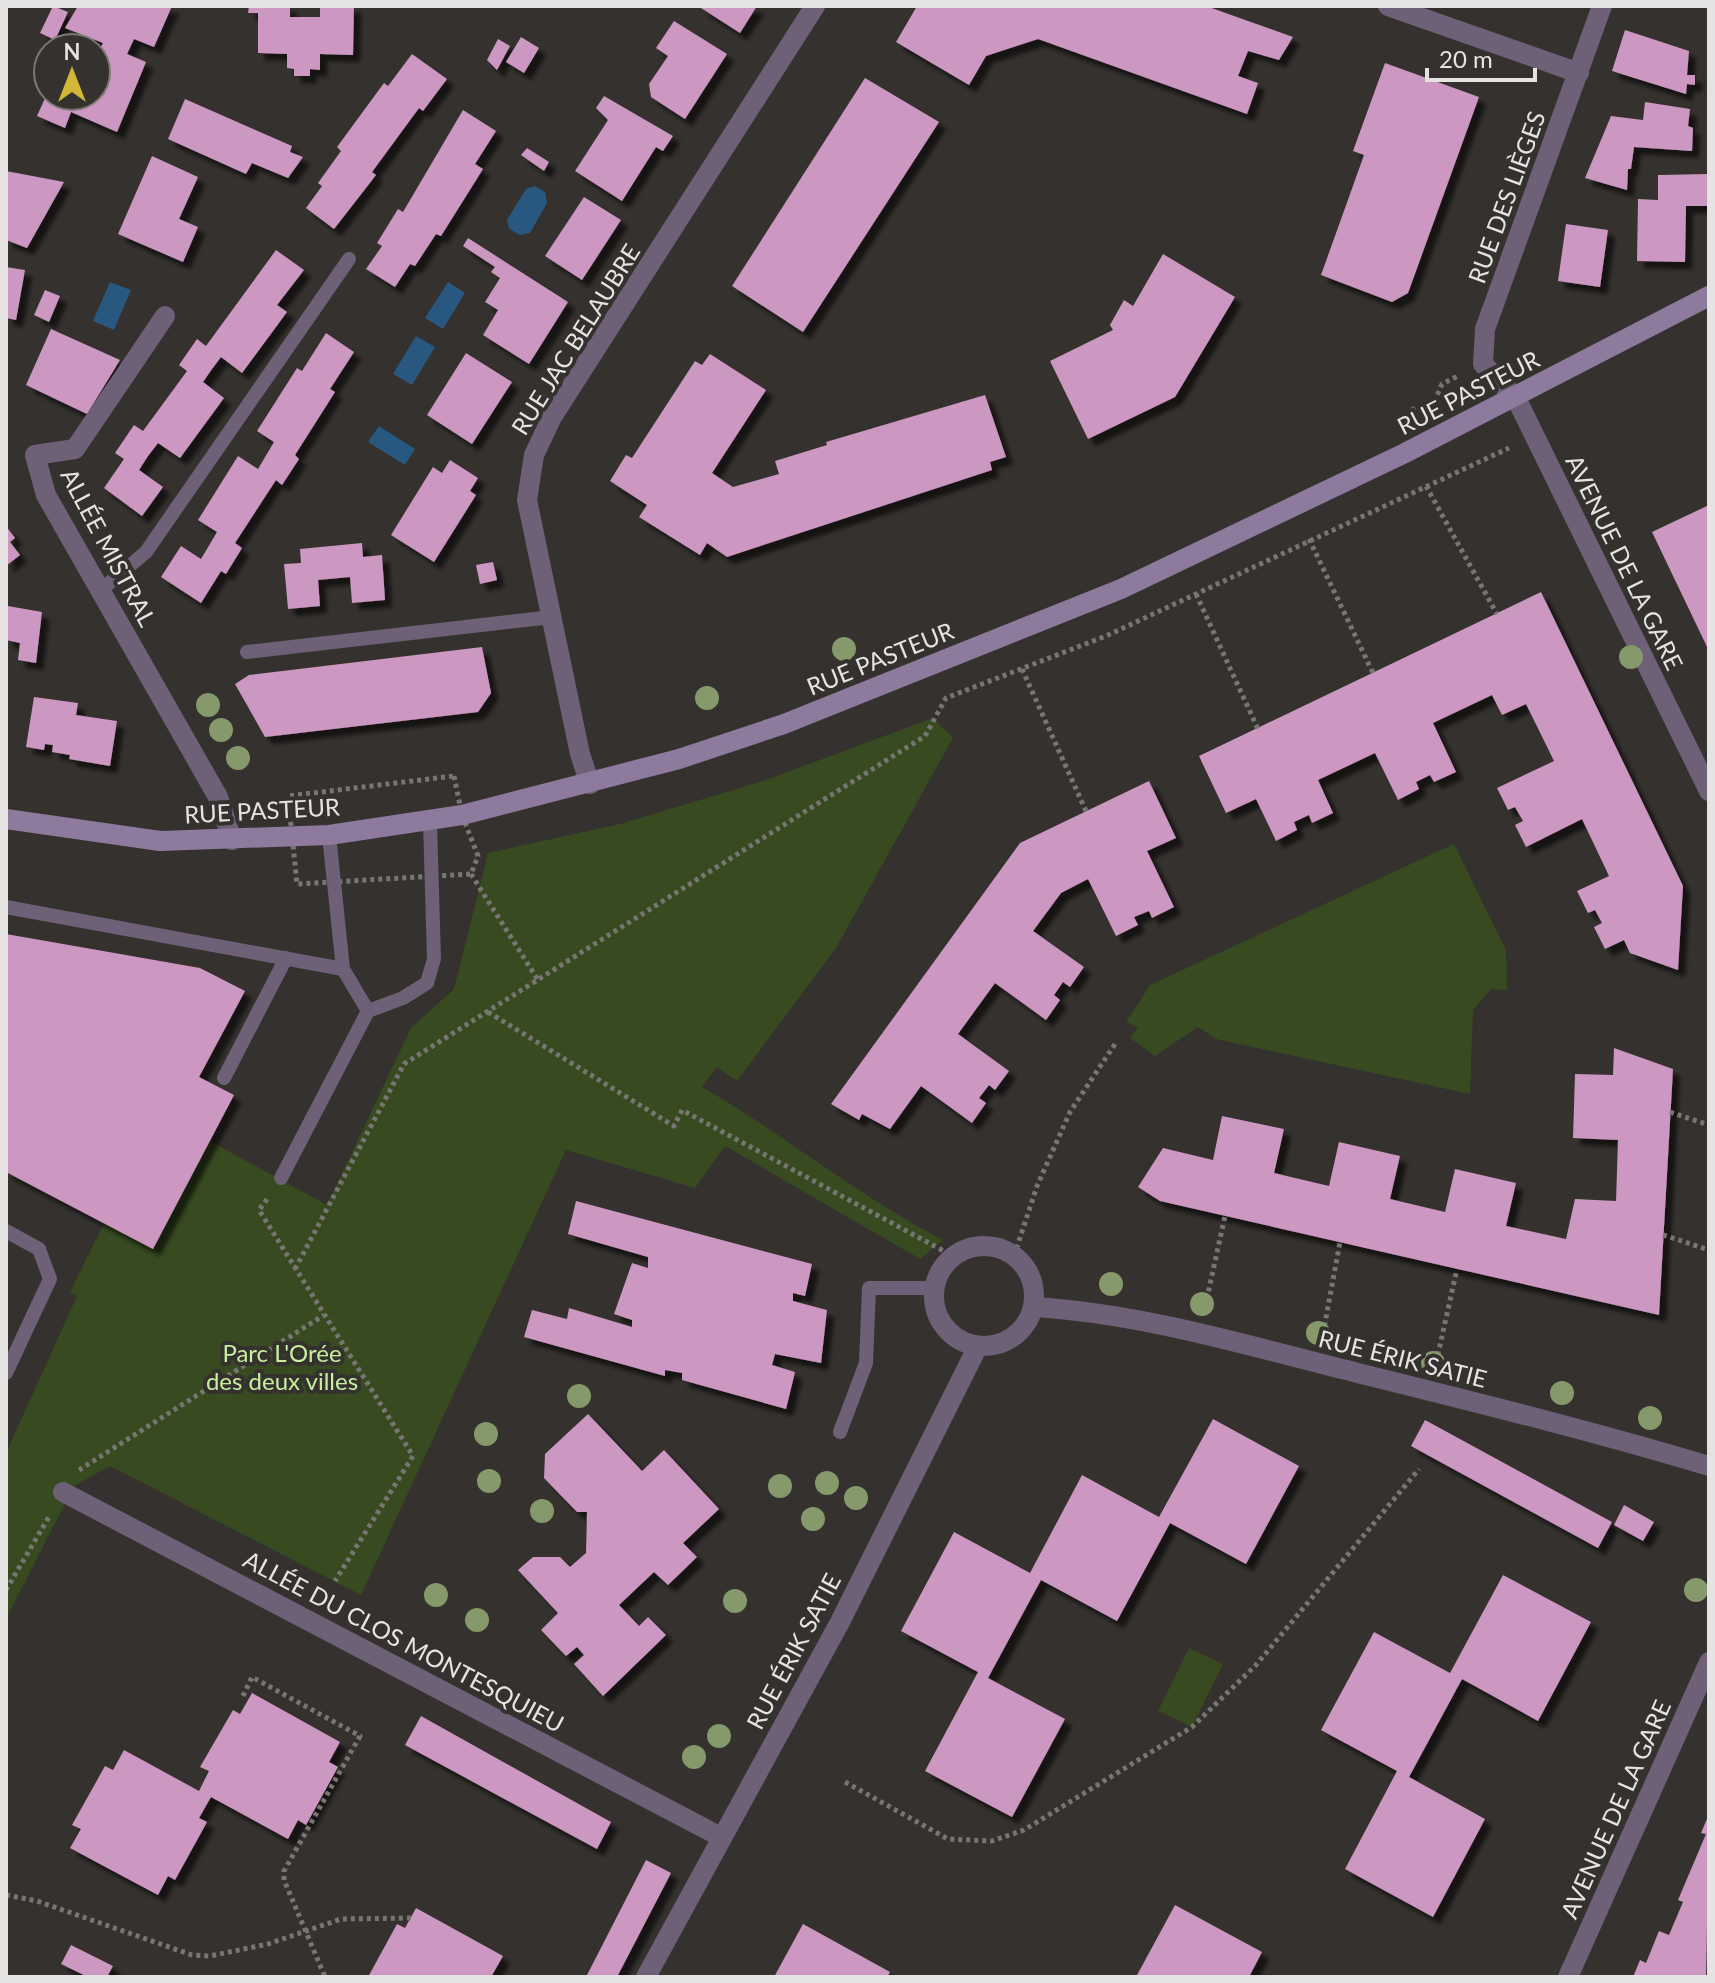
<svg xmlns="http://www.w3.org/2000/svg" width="1715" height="1983" font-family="Lato,sans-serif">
  <defs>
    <filter id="shadow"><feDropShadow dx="7" dy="7" stdDeviation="2" flood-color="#0009"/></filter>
  </defs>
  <rect width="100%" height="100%" fill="#34312e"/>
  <path fill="#374a20" d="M933,718L953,738L836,948L737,1081L717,1067L702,1087C785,1135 858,1196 943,1240L920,1259L725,1146L695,1188L566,1150L361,1595L110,1466L74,1486L6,1619V1453L77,1296L70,1292L104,1223L153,1249L210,1141L327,1205L411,1028L454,989L488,853L620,824L763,781Z
    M1454,844L1506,950L1507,990L1491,989L1473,1010L1470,1094L1216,1039L1198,1027L1155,1056L1130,1038L1138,1028L1126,1022L1150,985Z
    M1189,1648L1223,1664L1192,1727L1158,1711Z"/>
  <path fill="#28587f" d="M535,186L545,192L547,203L530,233L520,235L509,229L507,220L526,189Z
    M110,282L131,290L114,330L93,321Z
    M448,282L465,293L443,329L425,318Z
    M416,336L435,347L412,385L393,374Z
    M379,426L415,449L405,465L368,442Z"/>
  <path fill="#cc97c0" filter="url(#shadow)" d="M53,6L68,12L55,40L40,33Z
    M78,6H172L154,47L134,39L127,54L146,62L117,132L71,112L65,128L37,116L46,96H96V57L103,43L65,28Z
    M249,6H290V17H320V6H354L353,55L320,54V70L310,69V76H294V69L287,68V54L258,53V13H248Z
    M702,6H757L740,33L701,8Z
    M917,6H1206L1293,37L1279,60L1248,51L1238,76L1258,83L1247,114L1038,39L986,56L969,85L896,42Z
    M674,21L727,54L685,119L651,97L649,84L668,56L656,48Z
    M1625,30L1689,51L1687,75H1695V85L1687,84L1686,94L1612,71Z
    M521,37L539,48L524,73L506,62Z
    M498,39L510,46L497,70L487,60Z
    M412,54L447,79L423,111L419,108L372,172L376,175L334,229L306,208L322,186L318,183L341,151L337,147L384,83L388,86Z
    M1385,63L1479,97L1408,293L1392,302L1321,275L1364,155L1353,151Z
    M865,78L939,122L803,332L732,286Z
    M604,96L673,136L663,151L656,147L622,201L575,171L608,120L596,108Z
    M185,99L292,146L290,152L303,157L288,178L252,163L246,174L168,139Z
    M1645,102L1690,109L1688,126L1693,128L1692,151L1634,147L1631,169H1628L1627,190L1585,178L1611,116L1643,120Z
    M463,110L496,131L475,164L483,169L441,236L436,234L415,266L410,264L395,287L366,269L382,246L377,243L398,209L403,212Z
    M527,148L549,162L544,171L521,155Z
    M152,156L198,177L179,219L198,227L183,262L118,234Z
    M6,171L64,182L27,248L6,240Z
    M1709,174V206H1686L1685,262L1637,261L1638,199L1658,200V175Z
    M584,197L621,220L582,280L545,256Z
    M1566,224L1608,230L1600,287L1558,281Z
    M468,238L568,302L529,364L483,335L498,310L485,302L500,278L491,272L495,267L463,246Z
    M276,250L304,270L277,305L287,312L242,373L221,357L212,369L203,382L224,398L180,458L158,443L148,456L139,470L163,487L142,516L104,488L124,459L115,453L134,425L143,431L187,371L179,365L197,339L206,346Z
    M1163,254L1235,297L1175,397L1088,439L1050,361L1113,330L1110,325L1124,300L1133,306Z
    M6,267L25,270L16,320L6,318Z
    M45,290L60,296L49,322L34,315Z
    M51,329L120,360L87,414L26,385Z
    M326,333L354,352L330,389L335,392L295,455L299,459L282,485L276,480L235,543L242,548L226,574L221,571L201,603L161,577L181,546L201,559L217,532L198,520L238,456L258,469L274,442L257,431L297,368L302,371Z
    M466,353L512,382L472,444L427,415Z
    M710,354L766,390L712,473L733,487L779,474L775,461L827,445L826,442L985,395L1006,457L990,462L992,470L727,557L707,543L700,555L639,517L647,505L610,481L626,455L632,458L695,361L702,365Z
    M450,460L478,478L470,491L476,495L434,562L391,535L433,467L442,473Z
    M1709,505V651L1652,532Z
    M6,526L15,538L10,542L20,555L6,566Z
    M362,543L363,557L382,555L385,600L352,603L350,577L318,580L320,606L288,609L284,564L301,563L300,549Z
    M493,562L497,580L480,584L476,565Z
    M1541,592L1683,886L1678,970L1630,953L1624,940L1605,949L1594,927L1602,923L1595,910L1588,913L1577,891L1609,876L1582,819L1526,847L1515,825L1523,821L1515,807L1508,810L1497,788L1554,761L1526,704L1502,715L1492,695L1433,723L1456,772L1434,782L1430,775L1416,782L1419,789L1398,800L1375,753L1318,780L1333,813L1312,823L1309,815L1294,822L1297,830L1276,841L1256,799L1226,813L1199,756Z
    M8,606L42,612L36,663L18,660L20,643L6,640Z
    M482,647L491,693L478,712L265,737L235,684L249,675Z
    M34,697L78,703L76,715L117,721L110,766L69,759L70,755L52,752L53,745L45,744L44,750L26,747Z
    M1149,781L1176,838L1147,851L1174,907L1152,918L1149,911L1134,917L1138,925L1116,936L1088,879L1061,893L1033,931L1084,967L1070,987L1063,982L1054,995L1060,1000L1046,1020L995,983L958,1034L1009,1071L995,1090L989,1085L979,1098L986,1103L972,1123L921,1086L890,1129L862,1114L859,1120L831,1104L1020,843Z
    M6,934L200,968L245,991L199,1077L234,1095L153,1249L6,1172Z
    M1614,1048L1673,1069L1659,1315L1160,1201L1138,1187L1163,1148L1213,1160L1222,1116L1284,1129L1274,1173L1329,1186L1339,1142L1400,1156L1390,1199L1445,1212L1455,1169L1516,1183L1506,1226L1566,1239L1575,1199L1616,1201L1618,1140L1573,1138L1575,1074L1613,1075Z
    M576,1201L812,1264L805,1296L793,1293V1301L827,1310L821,1363L775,1354L772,1365L795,1372L786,1409L682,1380V1373L665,1370V1376L524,1337L532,1310L567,1319L569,1308L632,1327V1320L614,1314L632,1263L648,1268V1257L568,1234Z
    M588,1414L642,1471L664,1450L719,1509L683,1543L697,1557L668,1585L654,1572L619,1605L639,1626L648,1617L666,1635L603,1696L574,1664L584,1655L577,1647L566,1656L541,1630L558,1613L518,1570L533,1557H560L570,1567L586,1553L587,1512H577L544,1478L545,1454Z
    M1213,1419L1299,1466L1246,1564L1170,1523L1117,1621L1041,1580L988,1678L1065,1719L1012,1817L925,1771L978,1672L901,1631L954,1532L1030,1573L1082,1475L1159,1517Z
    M1425,1420L1612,1522L1598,1548L1411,1446Z
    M1624,1505L1654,1522L1643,1541L1614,1525Z
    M1503,1575L1591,1622L1538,1721L1462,1679L1409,1777L1485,1819L1433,1917L1345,1869L1397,1771L1321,1730L1374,1632L1450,1673Z
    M252,1693L340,1742L329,1762L338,1767L306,1825L298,1820L288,1839L211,1797L199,1818L207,1822L175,1880L168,1876L158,1895L70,1848L81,1829L72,1825L105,1766L113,1770L124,1750L199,1791L209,1771L200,1767L233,1710L240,1714Z
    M421,1716L611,1822L597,1849L405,1745Z
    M1709,1814L1706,1977H1633L1640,1960L1646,1963L1659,1931L1669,1935L1683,1902L1678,1900L1706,1834L1701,1833Z
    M646,1860L671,1873L617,1977H586Z
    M1175,1905L1262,1952L1249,1977H1136Z
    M416,1908L503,1956L491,1977H368L397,1924L405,1928Z
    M803,1924L890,1972L887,1977H774Z
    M71,1945L113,1966L107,1977H88L61,1964Z"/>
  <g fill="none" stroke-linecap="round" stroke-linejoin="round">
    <path stroke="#787673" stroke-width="5" stroke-dasharray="4 4" stroke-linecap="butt" d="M1417,418L1413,409L1435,401L1442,384L1458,376
      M1426,486L1497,614
      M1309,539L1373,673
      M1196,594L1258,729
      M1022,669L1086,811
      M454,776L462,815L478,856L471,874L297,884L288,796Z
      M471,874L538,980
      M488,1012L674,1126L682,1110L953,1256
      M1670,1112L1709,1125
      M267,1199L259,1210L413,1456L335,1581
      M1663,1235L1709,1250
      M1014,1256L1037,1186L1070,1112L1117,1041
      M295,1269L404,1064L925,736L946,698L1106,636L1509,448
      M1205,1307L1225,1216
      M1323,1334L1340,1242
      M1436,1363L1457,1269
      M79,1470L324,1315
      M6,1590L50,1515
      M243,1696L252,1677L360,1736L284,1871V1880L325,1977
      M845,1782L948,1839L992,1841L1024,1830L1192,1727L1256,1665L1419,1469
      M6,1895L37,1901L192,1955L210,1956L268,1944L341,1919L411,1918"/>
    <path stroke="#6d6077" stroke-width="14" d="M101,590L146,552L349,259
      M247,652L552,617
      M329,835L343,969L368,1011L403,998L427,983L434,959L430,822
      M6,907L343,969
      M224,1078L286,958
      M281,1178L368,1011
      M6,1231L39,1249L50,1279L6,1373
      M840,1432L866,1363L869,1288H934"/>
    <path stroke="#6d6077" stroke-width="20" d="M1388,6L1579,73
      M1602,6L1485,329L1483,364L1516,398L1709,791
      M165,316L75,449L35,455L46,495L218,797L232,840
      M590,784L580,754L527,500L534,455L552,417L815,6
      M934 1296a50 50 0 1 1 100 0a50 50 0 1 1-100 0Z
      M1034,1307C1136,1313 1239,1343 1338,1368C1462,1399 1586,1429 1709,1466
      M63,1492L721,1837
      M646,1977L840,1622L978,1346
      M1568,1977L1709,1662"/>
    <path stroke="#8d7a9d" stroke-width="20" d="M6,819L160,841L329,835L462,815L679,759L784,724L1121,589L1405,453L1709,296"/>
  </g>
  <g fill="#85996b">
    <circle cx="844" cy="649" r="12"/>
    <circle cx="1631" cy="657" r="12"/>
    <circle cx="707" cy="698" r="12"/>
    <circle cx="208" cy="705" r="12"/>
    <circle cx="221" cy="730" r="12"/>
    <circle cx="238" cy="758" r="12"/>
    <circle cx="1111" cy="1284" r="12"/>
    <circle cx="1202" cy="1304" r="12"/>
    <circle cx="1318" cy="1333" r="12"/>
    <circle cx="1433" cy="1363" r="12"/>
    <circle cx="1562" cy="1393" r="12"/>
    <circle cx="579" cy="1396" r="12"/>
    <circle cx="1650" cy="1418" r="12"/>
    <circle cx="486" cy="1434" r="12"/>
    <circle cx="489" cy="1481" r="12"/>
    <circle cx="827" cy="1483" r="12"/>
    <circle cx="780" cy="1486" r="12"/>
    <circle cx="856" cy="1498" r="12"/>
    <circle cx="542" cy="1511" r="12"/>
    <circle cx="813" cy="1519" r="12"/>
    <circle cx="1696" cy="1590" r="12"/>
    <circle cx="436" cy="1595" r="12"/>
    <circle cx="735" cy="1601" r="12"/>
    <circle cx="477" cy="1620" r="12"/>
    <circle cx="719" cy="1736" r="12"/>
    <circle cx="694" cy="1757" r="12"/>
  </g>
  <g text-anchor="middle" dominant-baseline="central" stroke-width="8" stroke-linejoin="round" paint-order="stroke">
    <g font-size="24" fill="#e6e4e2" stroke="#34312e">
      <text transform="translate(1506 197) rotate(-70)">RUE DES LIÈGES</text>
      <text transform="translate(575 339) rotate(-58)">RUE JAC BELAUBRE</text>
      <text transform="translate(1468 392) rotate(-27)">RUE PASTEUR</text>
      <text transform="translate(109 547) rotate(62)">ALLÉE MISTRAL</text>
      <text transform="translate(1625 562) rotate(64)">AVENUE DE LA GARE</text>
      <text transform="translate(880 658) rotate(-22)">RUE PASTEUR</text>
      <text transform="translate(262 810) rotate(-3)">RUE PASTEUR</text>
      <text transform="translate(1403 1358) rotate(14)">RUE ÉRIK SATIE</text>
      <text transform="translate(404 1641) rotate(28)">ALLÉE DU CLOS MONTESQUIEU</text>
      <text transform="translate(793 1651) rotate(-62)">RUE ÉRIK SATIE</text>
      <text transform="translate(1615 1809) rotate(-66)">AVENUE DE LA GARE</text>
    </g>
    <g font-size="24" fill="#c7ee9d" stroke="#34312e">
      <text x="282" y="1352">Parc L'Orée<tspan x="282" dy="28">des deux villes</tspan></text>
    </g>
  </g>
  <rect width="1715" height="1983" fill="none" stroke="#e6e4e2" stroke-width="16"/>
  <g transform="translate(72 72)"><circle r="38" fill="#34312e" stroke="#7b7976" stroke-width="2"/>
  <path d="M0-6L14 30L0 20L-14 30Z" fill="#d2b635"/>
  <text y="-12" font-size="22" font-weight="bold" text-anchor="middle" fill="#e6e4e2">N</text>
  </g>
  <path d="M1427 68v12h108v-12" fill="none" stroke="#e6e4e2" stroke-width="4"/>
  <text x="1439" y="68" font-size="24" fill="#e6e4e2" stroke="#34312e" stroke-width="6" paint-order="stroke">20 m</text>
</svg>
